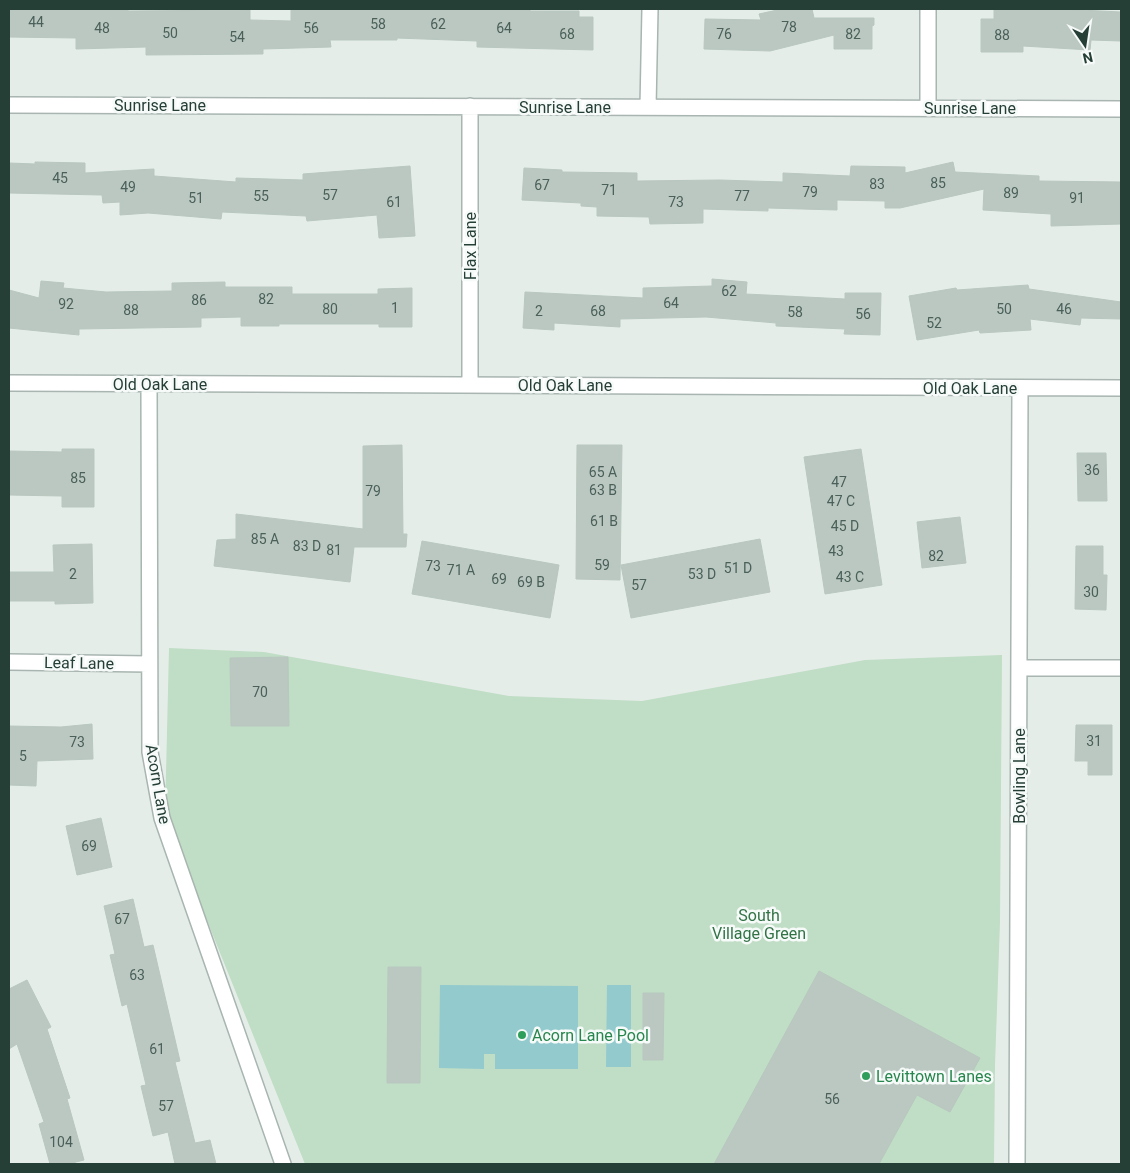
<svg xmlns="http://www.w3.org/2000/svg" width="1130" height="1173" font-family="Roboto,sans-serif">
  <rect width="100%" height="100%" fill="#e5ede9"/>
  <path fill="#c0ddc5" d="M169,648L264,652L509,696L642,701L865,660L1002,655L1000,922L995,1065L994,1164H305L165,816Z"/>
  <path fill="#92cace" d="M440,985L578,986V1069H495V1054H484V1069L439,1068Z
    M607,985H631V1067H606Z"/>
  <path fill="#bbc8c2" stroke="#b8c7bf" d="M9,9H128V11L250,10V20L291,21V9H530V11H579V17H593V50L477,47V41L397,38V40H330L331,47L263,49V54L146,55V47L76,49V38L9,37Z
    M782,9H812L814,18H874V25L872,26V49H834V35L770,51L704,49L705,19L761,20L759,14Z
    M994,9H1060L1121,12V41L1091,40L1090,50L1023,46V52H981V19H994Z
    M35,162L85,163V173L154,169V176L236,182V178L303,180V174L410,166L415,236L379,238L377,215L307,221L306,216L222,212L221,219L148,213L120,215V202L103,203L102,195L9,193V163L35,164Z
    M953,162L955,172L1039,176V181L1121,182V224L1051,226V214L983,210L984,189L900,208H885V201L837,200V210L768,208V211L703,209V223L650,224L649,217L597,216V207L581,206V203L522,200L524,168L562,170V172L637,173V181L720,180L783,182V173L850,176L851,166L905,167V173Z
    M712,279L747,282L746,294L845,299V293H881L880,335L844,334L845,329L776,326V323L706,317L620,319V327L554,323V330L523,328L525,292L643,298V288L712,286Z
    M41,281L64,283L63,288L106,292L172,291V283L225,282V287H292V294H378V289L412,288V327H379V324H279V326H241V317L201,318V327L79,329V335L9,328V290L39,298Z
    M1028,285L1029,289L1121,302V319L1081,318L1080,325L1030,319L1031,330L980,333L979,330L917,340L909,296L956,288L957,290Z
    M402,445L403,534H407L406,547H354L350,582L214,566L217,540L236,539V514L363,529V446Z
    M577,445H622L620,580L576,579Z
    M62,449H94V507H62V496L9,495V451L62,452Z
    M861,449L882,585L825,594L804,457Z
    M1077,453H1106L1107,501H1078Z
    M960,517L966,563L922,568L917,522Z
    M760,539L770,592L631,618L621,565Z
    M422,541L559,565L550,618L412,594Z
    M92,544L93,603L55,604V601H9V572H54L53,545Z
    M1076,546H1103V575H1107L1106,610L1075,609Z
    M288,657L289,726H231L230,658Z
    M92,724L93,759L37,761L36,786L9,785V726L61,727Z
    M1076,725H1112V775H1088V761H1075Z
    M101,818L112,867L77,875L66,826Z
    M133,899L144,947L153,945L180,1061L175,1062L195,1143L210,1140L216,1164H175L168,1132L153,1136L141,1086L146,1085L127,1004L122,1006L110,955L115,954L104,906Z
    M388,967H421L420,1083H387Z
    M819,971L980,1058L950,1112L917,1095L879,1164H714Z
    M27,980L51,1027L47,1029L70,1098L67,1099L84,1160L68,1164H50L39,1124L44,1122L17,1044L9,1049V989Z
    M643,993H664L663,1060H643Z"/>
  <g fill="none" stroke-linecap="round" stroke-linejoin="round">
    <g stroke="#a8b5b0" stroke-width="18">
      <path id="street" d="M9,105L1121,109
        M648,107L650,9
        M928,108V9
        M9,383L1121,388
        M149,384L150,752L162,818L283,1164
        M470,385V106
        M9,662L149,664
        M1019,668H1121
        M1017,1164L1020,388"/>
    </g>
    <use href="#street" stroke="#fff" stroke-width="15"/>
  </g>
  <g fill="#2e9e5b" stroke="#f6faf8" stroke-width="2">
    <circle cx="522" cy="1035" r="5"/>
    <circle cx="866" cy="1076" r="5"/>
  </g>
  <g text-anchor="middle" dominant-baseline="central" stroke-width="5" stroke-linejoin="round" paint-order="stroke">
    <g font-size="14" fill="#4a6059">
      <text x="36" y="22">44</text>
      <text x="378" y="24">58</text>
      <text x="438" y="24">62</text>
      <text x="789" y="27">78</text>
      <text x="102" y="28">48</text>
      <text x="311" y="28">56</text>
      <text x="504" y="28">64</text>
      <text x="170" y="33">50</text>
      <text x="567" y="34">68</text>
      <text x="724" y="34">76</text>
      <text x="853" y="34">82</text>
      <text x="1002" y="35">88</text>
      <text x="237" y="37">54</text>
      <text x="60" y="178">45</text>
      <text x="938" y="183">85</text>
      <text x="877" y="184">83</text>
      <text x="542" y="185">67</text>
      <text x="128" y="187">49</text>
      <text x="609" y="190">71</text>
      <text x="810" y="192">79</text>
      <text x="1011" y="193">89</text>
      <text x="330" y="195">57</text>
      <text x="261" y="196">55</text>
      <text x="742" y="196">77</text>
      <text x="196" y="198">51</text>
      <text x="1077" y="198">91</text>
      <text x="394" y="202">61</text>
      <text x="676" y="202">73</text>
      <text x="729" y="291">62</text>
      <text x="266" y="299">82</text>
      <text x="199" y="300">86</text>
      <text x="671" y="303">64</text>
      <text x="66" y="304">92</text>
      <text x="395" y="308">1</text>
      <text x="330" y="309">80</text>
      <text x="1004" y="309">50</text>
      <text x="1064" y="309">46</text>
      <text x="131" y="310">88</text>
      <text x="539" y="311">2</text>
      <text x="598" y="311">68</text>
      <text x="795" y="312">58</text>
      <text x="863" y="314">56</text>
      <text x="934" y="323">52</text>
      <text x="1092" y="470">36</text>
      <text x="603" y="472">65 A</text>
      <text x="78" y="478">85</text>
      <text x="839" y="482">47</text>
      <text x="603" y="490">63 B</text>
      <text x="373" y="491">79</text>
      <text x="841" y="501">47 C</text>
      <text x="604" y="521">61 B</text>
      <text x="845" y="526">45 D</text>
      <text x="265" y="539">85 A</text>
      <text x="307" y="546">83 D</text>
      <text x="334" y="550">81</text>
      <text x="836" y="551">43</text>
      <text x="936" y="556">82</text>
      <text x="602" y="565">59</text>
      <text x="433" y="566">73</text>
      <text x="738" y="568">51 D</text>
      <text x="461" y="570">71 A</text>
      <text x="73" y="574">2</text>
      <text x="702" y="574">53 D</text>
      <text x="850" y="577">43 C</text>
      <text x="499" y="579">69</text>
      <text x="531" y="582">69 B</text>
      <text x="639" y="585">57</text>
      <text x="1091" y="592">30</text>
      <text x="260" y="692">70</text>
      <text x="1094" y="741">31</text>
      <text x="77" y="742">73</text>
      <text x="23" y="756">5</text>
      <text x="89" y="846">69</text>
      <text x="122" y="919">67</text>
      <text x="137" y="975">63</text>
      <text x="157" y="1049">61</text>
      <text x="832" y="1099">56</text>
      <text x="166" y="1106">57</text>
      <text x="61" y="1142">104</text>
    </g>
    <g font-size="16" fill="#253e36" stroke="#f6faf8">
      <text x="160" y="105">Sunrise Lane</text>
      <text x="565" y="107">Sunrise Lane</text>
      <text x="970" y="108">Sunrise Lane</text>
      <text transform="translate(470 246) rotate(-90)">Flax Lane</text>
      <text x="160" y="384">Old Oak Lane</text>
      <text x="565" y="385">Old Oak Lane</text>
      <text x="970" y="388">Old Oak Lane</text>
      <text transform="translate(79 663) rotate(1)">Leaf Lane</text>
      <text transform="translate(1019 776) rotate(-90)">Bowling Lane</text>
      <text transform="translate(158 784) rotate(80)">Acorn Lane</text>
    </g>
    <g font-size="16" fill="#327346" stroke="#f6faf8">
      <text x="759" y="915">South<tspan x="759" dy="18">Village Green</tspan></text>
    </g>
    <g font-size="16" fill="#27864d" stroke="#f6faf8" text-anchor="start">
      <text x="532" y="1035">Acorn Lane Pool</text>
      <text x="876" y="1076">Levittown Lanes</text>
    </g>
  </g>
  <rect width="1130" height="1173" fill="none" stroke="#253e36" stroke-width="20"/>
  <g transform="translate(1085 45) rotate(167)" stroke="#f6faf8" stroke-width="4" paint-order="stroke">
  <path d="M0-4L9 19L0 12L-9 19Z" fill="#253e36"/>
  <text y="-8" font-size="14" font-weight="bold" text-anchor="middle" fill="#253e36">N</text>
  </g>
</svg>
